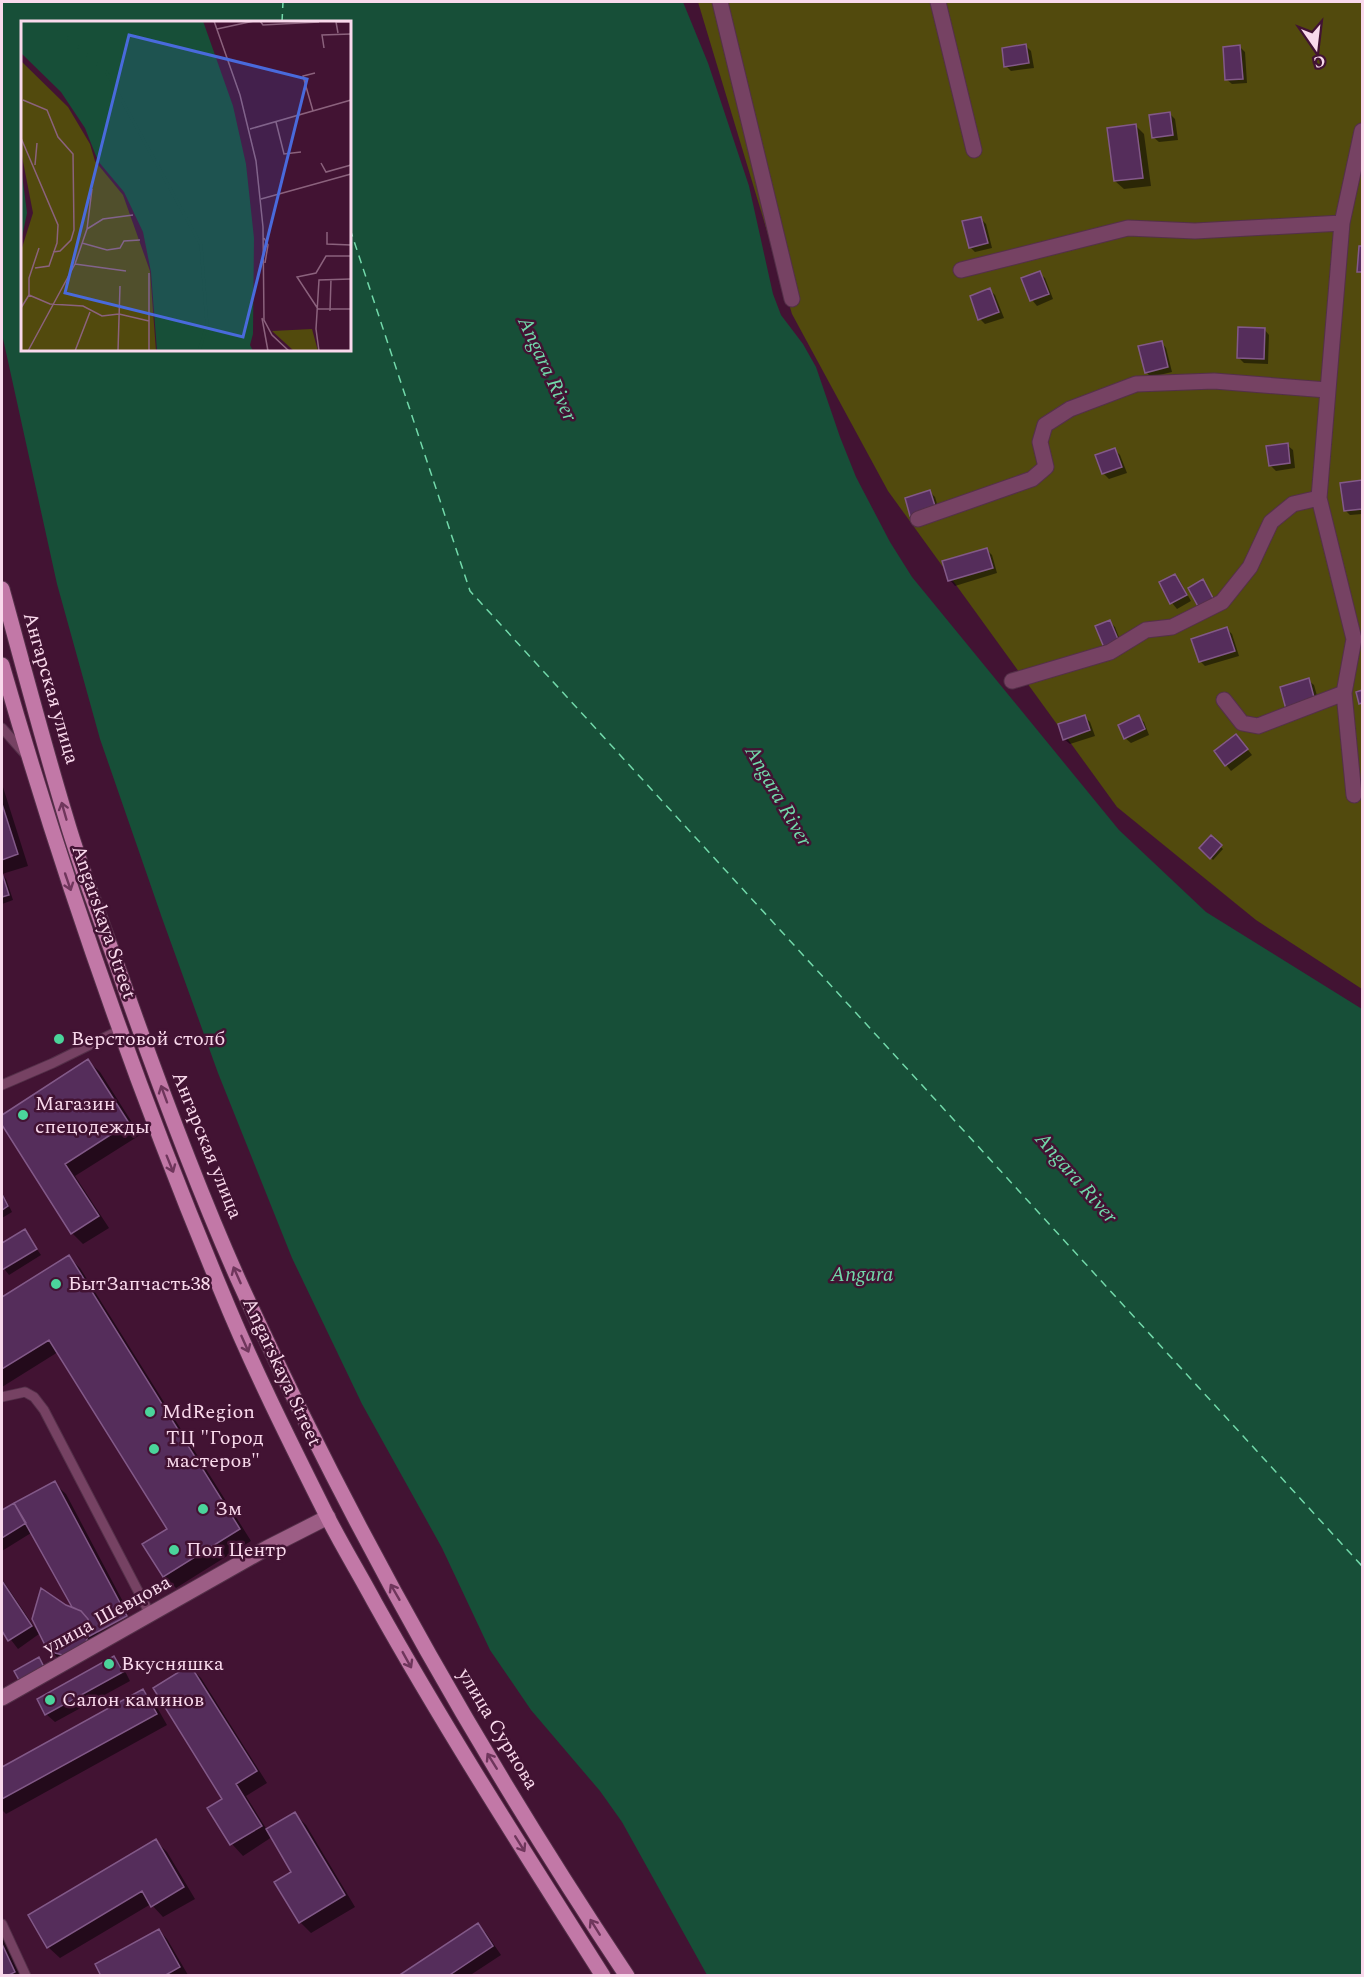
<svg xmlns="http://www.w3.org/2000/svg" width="1364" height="1977" font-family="Spectral,serif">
  <rect width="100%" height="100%" fill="#421333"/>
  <path fill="#524a0d" d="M698,2H1362V989L1256,920L1117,807L888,491L792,314Z"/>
  <path fill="#174f38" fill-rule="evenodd" d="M2,2H683L708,63L749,186L773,294L781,315L803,344L816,367L840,437L856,477L890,542L912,577L1119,830L1206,912L1362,1009V1975H707L622,1822L600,1791L531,1710L490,1650L442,1548L362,1404L292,1258L218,1073L162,918L100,739L57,584L2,334ZM22,22H350V350H22Z"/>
  <path fill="#0007" d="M1026,46L1031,51L1034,68L1011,71L1006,66Z
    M1240,47L1245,52L1247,83L1232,84L1226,79Z
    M1169,113L1175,119L1178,140L1159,142L1153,137Z
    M1136,126L1144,134L1151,186L1124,189L1115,181Z
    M980,218L986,224L992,248L975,252L970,247Z
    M1039,273L1045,278L1053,299L1037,306L1032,300Z
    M990,290L995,295L1004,318L985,324L980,319Z
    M1264,329L1269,335L1268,364L1244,363L1239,358Z
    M1161,342L1166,348L1172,372L1151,377L1146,372Z
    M1287,445L1293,450L1295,468L1276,471L1270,465Z
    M1115,450L1120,455L1127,473L1109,479L1104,474L1097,456Z
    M1362,482V514L1350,515L1345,510L1342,484Z
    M930,492L935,497L940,514L907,499Z
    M987,550L992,555L997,573L955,586L950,580Z
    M1175,575L1180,581L1191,601L1177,609L1172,603L1161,583Z
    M1110,622L1115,627L1124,650L1111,655Z
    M1227,629L1232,634L1239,656L1205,666L1200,661Z
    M1308,680L1314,685L1321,710L1281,688Z
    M1085,717L1090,722L1095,736L1070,744L1064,739Z
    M1139,717L1144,722L1149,735L1131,743L1125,738Z
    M1241,741L1252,755L1231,771L1216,752Z
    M2,784L28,866L2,874Z
    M1211,837L1223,849L1213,860L1201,848Z
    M2,874L6,879L13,900L2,904Z
    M88,1061L100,1072L140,1135L75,1176L109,1228L83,1244L72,1233L2,1123V1116Z
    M2,1192L12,1212L2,1218Z
    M24,1231L41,1255L9,1275L2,1266V1245Z
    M69,1257L80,1268L251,1541L176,1588L164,1576L144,1545L169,1529L58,1352L2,1387V1299Z
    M54,1483L66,1494L129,1613L98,1630V1633L131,1616L137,1628L59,1659L50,1650L65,1606L78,1611L73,1606L31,1533L2,1551V1512Z
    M2,1579L39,1634L18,1649L2,1628Z
    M114,1658L123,1667L130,1681L55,1722L46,1714Z
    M190,1667L201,1678L267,1783L246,1796L267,1830L295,1814L306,1825L355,1907L311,1933L300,1922L293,1872L272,1837L243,1856L232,1844L209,1808L224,1799Z
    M143,1691L154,1702L167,1725L6,1814L2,1810V1769Z
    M156,1841L167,1852L195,1899L163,1917L151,1904L60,1958L48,1947Z
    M478,1925L486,1933L501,1955L469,1976H400Z
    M159,1930L167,1939L188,1975L103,1976Z
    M2,1935V1936L22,1976H2Z"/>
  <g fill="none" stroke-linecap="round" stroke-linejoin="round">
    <path stroke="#72d9aa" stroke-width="1.5" stroke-dasharray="8 6" stroke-linecap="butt" d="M282,22L283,2
      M350,229L470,591L1362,1566"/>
  </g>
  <path fill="#552d5b" stroke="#825988" stroke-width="1.5" d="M1026,44L1029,63L1004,67L1002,48Z
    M1240,45L1243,79L1225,80L1223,47Z
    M1170,112L1173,135L1152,138L1149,115Z
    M1136,124L1143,178L1114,181L1107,128Z
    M981,217L988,243L969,248L962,221Z
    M1359,246H1362V272H1357Z
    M1040,271L1049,294L1030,301L1021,278Z
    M990,288L999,312L978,320L970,296Z
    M1238,327L1265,328L1264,359L1237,358Z
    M1162,341L1168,367L1145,373L1138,346Z
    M1288,443L1290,463L1269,466L1266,446Z
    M1115,448L1122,467L1102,474L1095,455Z
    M1362,480V509L1344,511L1340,483Z
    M930,490L936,509L910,516L905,498Z
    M987,548L993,568L948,581L942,561Z
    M1175,574L1187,595L1170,604L1159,582Z
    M1203,579L1215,602L1200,610L1188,588Z
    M1110,620L1120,644L1105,650L1095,626Z
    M1227,627L1235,651L1199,662L1191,639Z
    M1309,678L1316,705L1287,713L1280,687Z
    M1362,690V703L1359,704L1356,692Z
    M1085,715L1090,730L1063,740L1058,724Z
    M1139,715L1145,729L1124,739L1118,725Z
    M1236,734L1248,749L1225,766L1214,751Z
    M2,804L18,854L2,860Z
    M1211,835L1222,845L1210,859L1199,848Z
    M2,873L9,895L2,897Z
    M88,1059L129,1123L65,1164L99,1216L71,1234L2,1125V1115Z
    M2,1194L8,1206L2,1210Z
    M25,1229L37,1249L2,1270V1243Z
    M69,1255L240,1529L163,1577L142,1544L167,1529L49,1340L2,1369V1297Z
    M55,1481L127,1616L88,1637L90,1630L88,1619L81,1611L72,1607L14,1503Z
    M14,1503L26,1523L2,1538V1510Z
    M2,1581L32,1626L8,1641L2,1631Z
    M41,1588L66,1605L81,1611L88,1619L90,1630L86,1642L66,1656L48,1651L32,1619Z
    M114,1656L123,1672L45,1715L37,1699Z
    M39,1657L44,1667L19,1680L14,1671Z
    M190,1665L257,1771L236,1784L262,1826L230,1845L207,1808L222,1799L153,1688Z
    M143,1689L157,1714L2,1799V1767Z
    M295,1812L345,1895L299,1923L274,1882L291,1872L266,1829Z
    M156,1839L184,1887L151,1907L142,1891L47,1948L28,1915Z
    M478,1923L493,1946L448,1976H398Z
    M159,1929L180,1967L164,1976H101L95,1964Z
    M2,1944L15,1972L7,1976H2Z"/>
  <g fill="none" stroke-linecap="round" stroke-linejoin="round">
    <g stroke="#543049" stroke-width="11">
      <path id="lane" d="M2,728L26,755
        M2,1085L53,1063L120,1030
        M2,1397L25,1392L34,1397L44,1410L150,1614
        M2,1924L26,1976"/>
    </g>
    <g stroke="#543049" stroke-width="17">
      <path id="street" d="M720,2L792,299
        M938,2L974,150
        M961,270L1128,228L1195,231L1342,223
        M918,519L1032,479L1046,467L1040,442L1045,425L1070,409L1136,384L1214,381L1327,390
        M1012,681L1110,652L1146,630L1172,627L1222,602L1250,567L1271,522L1293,504L1319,498
        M1224,700L1242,723L1258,726L1344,693
        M1354,795L1344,693L1354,639L1319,498L1342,223L1362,131"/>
    </g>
    <g stroke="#543049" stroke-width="17">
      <path id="secondary" d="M2,1698L267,1548L328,1517"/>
    </g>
    <g stroke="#543049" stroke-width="17">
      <path id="primary" d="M2,589C23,665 43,742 66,818C81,870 101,920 119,971C155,1074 193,1178 238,1279C348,1521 479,1754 627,1976
        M2,665C63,877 136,1086 221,1290C252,1366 289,1440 326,1514C341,1544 359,1573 375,1603C446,1730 525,1853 603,1976"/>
    </g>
    <use href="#lane" stroke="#764263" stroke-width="9"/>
    <use href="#street" stroke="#764263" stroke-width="15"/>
    <use href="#secondary" stroke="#9c5d85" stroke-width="15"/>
    <use href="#primary" stroke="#c278a7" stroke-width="15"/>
  </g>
  <defs><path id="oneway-shaft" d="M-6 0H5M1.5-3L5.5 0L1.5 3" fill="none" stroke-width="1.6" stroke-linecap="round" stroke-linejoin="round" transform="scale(1.5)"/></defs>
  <g stroke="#6f365c">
    <use href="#oneway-shaft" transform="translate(64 811) rotate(-106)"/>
    <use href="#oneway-shaft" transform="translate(68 882) rotate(71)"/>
    <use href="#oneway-shaft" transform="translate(164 1094) rotate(-110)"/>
    <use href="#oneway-shaft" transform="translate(170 1164) rotate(68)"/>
    <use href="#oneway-shaft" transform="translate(237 1275) rotate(-114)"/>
    <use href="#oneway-shaft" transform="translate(245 1344) rotate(66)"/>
    <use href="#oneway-shaft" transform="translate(395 1592) rotate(-120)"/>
    <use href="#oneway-shaft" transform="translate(407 1660) rotate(61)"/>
    <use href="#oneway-shaft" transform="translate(492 1761) rotate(-122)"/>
    <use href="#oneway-shaft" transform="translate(520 1844) rotate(58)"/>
    <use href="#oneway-shaft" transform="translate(595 1927) rotate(-122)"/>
  </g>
  <g fill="#4bd49b" stroke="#421333" stroke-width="2">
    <circle cx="59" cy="1039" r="6"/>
    <circle cx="23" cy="1115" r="6"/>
    <circle cx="56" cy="1284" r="6"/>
    <circle cx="150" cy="1412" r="6"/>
    <circle cx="154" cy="1449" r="6"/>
    <circle cx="203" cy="1509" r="6"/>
    <circle cx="174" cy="1550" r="6"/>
    <circle cx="109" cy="1664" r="6"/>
    <circle cx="50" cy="1700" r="6"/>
  </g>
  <g text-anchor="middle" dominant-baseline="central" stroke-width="5" stroke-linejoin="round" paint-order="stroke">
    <g font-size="20" fill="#f9d9ec" stroke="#421333">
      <text transform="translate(51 688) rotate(74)">Ангарская улица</text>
      <text transform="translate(104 922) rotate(71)">Angarskaya Street</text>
      <text transform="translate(207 1145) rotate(68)">Ангарская улица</text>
      <text transform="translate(282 1372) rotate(65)">Angarskaya Street</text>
      <text transform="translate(107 1615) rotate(-29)">улица Шевцова</text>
      <text transform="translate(498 1729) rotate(59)">улица Сурнова</text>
    </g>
    <g font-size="20" fill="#f9d9ec" stroke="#421333" text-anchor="start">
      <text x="71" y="1039">Верстовой столб</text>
      <text x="35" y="1104">Магазин<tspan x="35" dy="23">спецодежды</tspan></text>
      <text x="68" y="1284">БытЗапчасть38</text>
      <text x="162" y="1412">MdRegion</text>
      <text x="166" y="1438">ТЦ "Город<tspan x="166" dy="23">мастеров"</tspan></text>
      <text x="215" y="1509">Зм</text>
      <text x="186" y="1550">Пол Центр</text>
      <text x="121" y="1664">Вкусняшка</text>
      <text x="62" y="1700">Салон каминов</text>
    </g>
    <g font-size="21" font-style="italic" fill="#72d9aa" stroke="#421333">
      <text transform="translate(547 369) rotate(65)">Angara River</text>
      <text transform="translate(778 796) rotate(60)">Angara River</text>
      <text transform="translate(1076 1178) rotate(49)">Angara River</text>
      <text x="862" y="1275">Angara</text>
    </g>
  </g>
  <g transform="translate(21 21)">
    <rect width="330" height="330" fill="#421333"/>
    <path d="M291,308L297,330H273L251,310Z" fill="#524a0d"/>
    <path d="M0,40L47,86L69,123L74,140L102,174L129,250L135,330H0V230L12,192L0,130Z" fill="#524a0d"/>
    <path d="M0,0H182L212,85L225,143L233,217L232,313L229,324L232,330H136L130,251L122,211L103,171L77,140L64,107L40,71L0,32ZM0,145L6,192L0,221Z" fill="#174f38"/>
    <path fill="none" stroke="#174f38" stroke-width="3" d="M28,0L86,52L180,224L186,304L178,330"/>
    <path fill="none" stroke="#8b627d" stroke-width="1.5" d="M193,0L219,74L235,140L242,206L243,299L251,314L268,330M239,0L242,4L298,1M196,8L233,0M317,12L315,1H330M303,27L301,14L330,13M2,79L26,89L37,116L52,133L53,209L50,219L39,230L32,231M292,90L282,55L294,52M255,101L263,133L280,131M229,108L330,79M0,117L37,204L36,222L28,245L14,247M300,142L305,151L330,144M14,144L16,122M240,178L330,153M66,208L82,198L112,194M306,211V223L330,224M243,217L247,224L244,242M61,222L86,229L99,227L103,220L119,219M330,235H305L295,252L276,256L297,288H330M54,243L105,250M128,252V330M8,274L29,283L62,285L81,295L98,293L128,300M0,287L8,274V257L18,227M309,290L310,258M241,297L247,330M7,330L54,243L66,208L71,168M54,330L69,291M97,330L99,265M298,330L295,308L298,259L330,258"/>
    <path fill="#496adc" fill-opacity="0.15" stroke="#496adc" stroke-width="3" d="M108,14L286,58L222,316L44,272Z"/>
    <rect width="330" height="330" fill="none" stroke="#f9d9ec" stroke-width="3"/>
  </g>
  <rect width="1364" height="1977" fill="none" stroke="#f9d9ec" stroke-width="6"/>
  <g transform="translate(1316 48) rotate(166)" stroke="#421333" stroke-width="4.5" paint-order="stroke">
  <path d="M0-4.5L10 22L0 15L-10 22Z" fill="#f9d9ec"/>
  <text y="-9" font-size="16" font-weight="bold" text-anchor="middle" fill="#f9d9ec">С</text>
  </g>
</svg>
